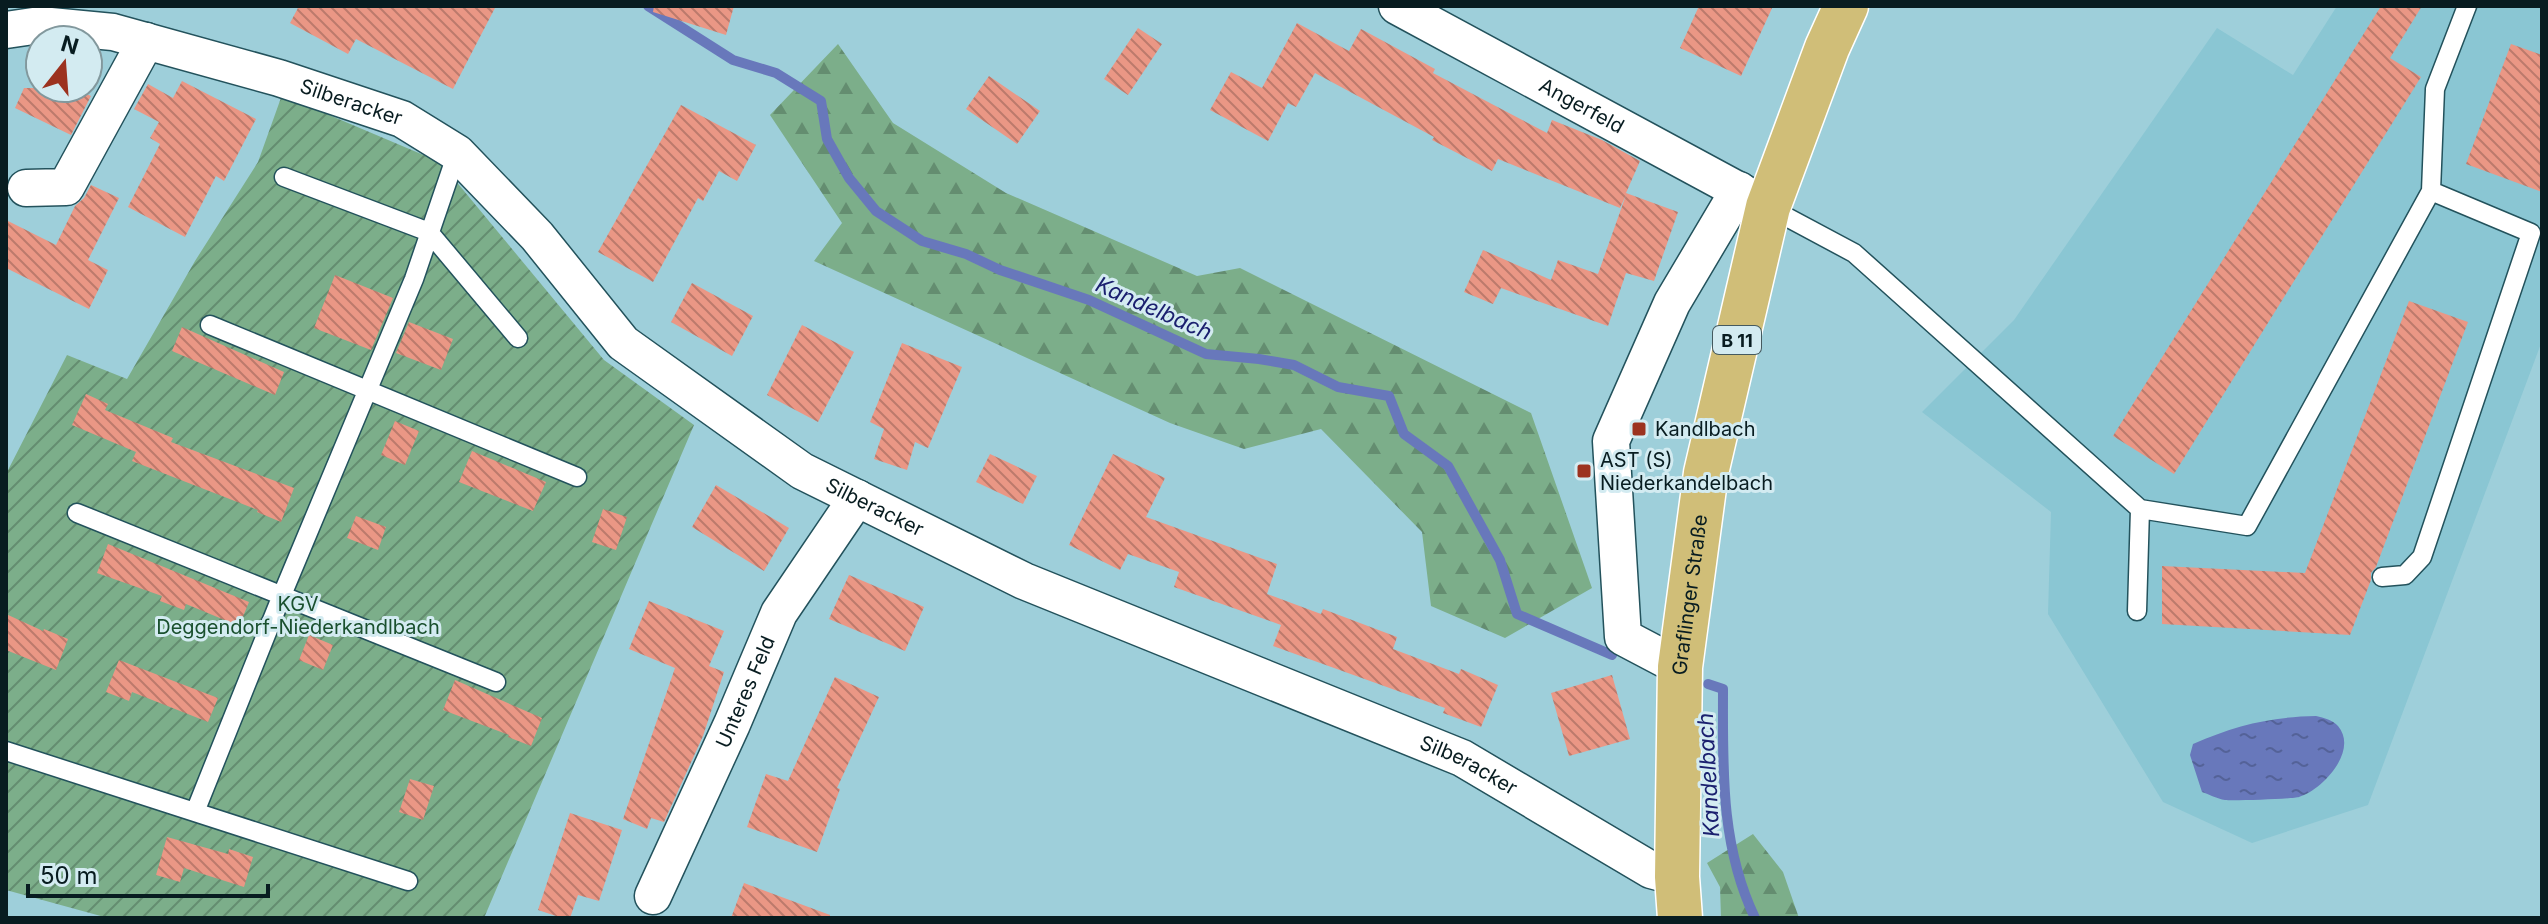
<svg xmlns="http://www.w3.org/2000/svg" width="2548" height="924" font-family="Inter,sans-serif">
  <defs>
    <pattern id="forest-firs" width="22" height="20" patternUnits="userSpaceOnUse" patternTransform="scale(2)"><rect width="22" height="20" fill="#7cae8a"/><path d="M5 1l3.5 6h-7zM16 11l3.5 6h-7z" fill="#648d70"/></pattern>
    <pattern id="garden-furrows" width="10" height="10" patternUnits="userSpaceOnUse" patternTransform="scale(2)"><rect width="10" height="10" fill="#7cae8a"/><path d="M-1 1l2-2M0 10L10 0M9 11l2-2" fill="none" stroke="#648d70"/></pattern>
    <pattern id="water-ripples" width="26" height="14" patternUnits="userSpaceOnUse" patternTransform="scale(2)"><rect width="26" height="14" fill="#6878bb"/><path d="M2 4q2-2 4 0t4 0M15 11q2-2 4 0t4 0" fill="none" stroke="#546298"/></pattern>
    <pattern id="building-back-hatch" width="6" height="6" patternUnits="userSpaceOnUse" patternTransform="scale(2)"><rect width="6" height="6" fill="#ea9785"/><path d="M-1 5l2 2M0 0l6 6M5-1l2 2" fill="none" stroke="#bc7a6c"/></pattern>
  </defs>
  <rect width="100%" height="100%" fill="#9ecfda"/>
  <path fill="#8ac6d3" d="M2337,6H2542V341L2368,805L2252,843L2163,802L2048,614L2051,512L1922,412L2014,320L2217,28L2293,75Z"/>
  <path fill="url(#forest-firs)" d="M838,44L893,123L1006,193L1197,276L1240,268L1531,413L1592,588L1505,638L1431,606L1422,532L1321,429L1244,449L1170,423L814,261L842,223L770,115Z
    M1753,834L1783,872L1799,918H1721L1720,887L1707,863Z"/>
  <path fill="url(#garden-furrows)" d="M282,95L440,162L604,360L694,425L484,918H108L6,890V474L67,355L127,379L195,261L258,162Z"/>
  <path fill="url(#water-ripples)" d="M2316,716C2324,718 2333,720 2338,726C2359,751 2322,790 2299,797C2293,799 2232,801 2225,800C2217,799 2209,794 2202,792L2190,755L2193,744C2236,725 2270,717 2316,716Z"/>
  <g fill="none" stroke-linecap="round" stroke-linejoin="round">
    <path stroke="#6878bb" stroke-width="10" d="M648,6L733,60L776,73L821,101L827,139L849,178L876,211L922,241L966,254L1000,270L1089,300L1206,354L1259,359L1294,365L1338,387L1389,396L1404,434L1448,466L1500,560L1517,614L1612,655
      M1708,684L1723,689C1723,768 1720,845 1755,918"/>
  </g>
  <path fill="url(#building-back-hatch)" d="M299,6H496L453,89L356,39L348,54L290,23Z
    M654,6H734L726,35L653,12Z
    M1699,6H1773L1741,76L1680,48Z
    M2381,6H2422L2390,58L2421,77L2174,474L2113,436Z
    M1297,23L1349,51L1361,29L1435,69L1433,73L1547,133L1552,120L1602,140L1640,161L1626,193L1678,212L1654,281L1626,273L1608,326L1501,288L1493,304L1464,292L1483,250L1551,280L1558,260L1598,274L1626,195L1620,208L1498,159L1492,171L1432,140L1434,137L1315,73L1296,107L1288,103L1268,141L1210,110L1231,72L1262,88Z
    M1138,28L1162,44L1128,95L1104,79Z
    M2511,44L2542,55V192L2466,164Z
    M989,76L1040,111L1017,144L966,109Z
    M182,81L256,119L224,181L216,176L185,237L128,207L160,144L150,138L159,122L134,109L148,84L173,98Z
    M24,88H73L91,96L71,135L15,108Z
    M681,105L756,145L737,181L719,171L703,201L698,198L653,282L598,252Z
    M91,185L119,198L88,260L108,270L89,309L6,268V220L56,245L75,206L84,198Z
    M335,275L393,298L371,350L314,328Z
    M692,283L753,316L732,356L671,322Z
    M2409,301L2468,322L2376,567L2371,573V580L2350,635L2162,624V566L2305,573Z
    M409,322L453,339L441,370L396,353Z
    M802,325L854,352L818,422L767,395Z
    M182,327L284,372L275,395L172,351Z
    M902,343L962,367L928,448L915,442L907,470L874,459L884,429L870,422Z
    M86,394L108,404L105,410L173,438L171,442L294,488L281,522L257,512L258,510L132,461L136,452L72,425Z
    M395,421L419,431L405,465L381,455Z
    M472,451L546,482L533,511L459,482Z
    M990,454L1037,476L1023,504L976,482Z
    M1113,454L1165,478L1146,517L1277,564L1267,594L1321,614L1323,609L1397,637L1393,649L1459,674L1461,669L1498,685L1481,727L1443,713L1445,708L1273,646L1281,625L1174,587L1179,572L1128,554L1120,570L1069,545Z
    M716,485L789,528L764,571L692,527Z
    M603,509L627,517L616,550L592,542Z
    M356,516L386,527L378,550L347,538Z
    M108,544L249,602L239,626L186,604L184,610L160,601L162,596L97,573Z
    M849,575L924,607L905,651L829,619Z
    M649,601L724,631L709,666L724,672L703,736L664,822L651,818L647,829L623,819L675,668L629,649Z
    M6,614L43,631L44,629L68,639L56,670L6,650Z
    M309,635L333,645L323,670L299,660Z
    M119,660L218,698L208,722L132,692L129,701L106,692Z
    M1612,675L1630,739L1569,756L1551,693Z
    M835,677L879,697L837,788L840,789L817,852L747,827L766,774L788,781Z
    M455,680L542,718L531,746L508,737L509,735L443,710Z
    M410,779L434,786L423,820L399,812Z
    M570,813L622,830L599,901L578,895L570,918H562L538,910Z
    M167,837L228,854L229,849L253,857L244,887L184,868L180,882L156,875Z
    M744,883L830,915V918H731Z"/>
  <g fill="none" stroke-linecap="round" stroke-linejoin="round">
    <g stroke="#23525c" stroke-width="21">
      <path id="service" d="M284,177L429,232L518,338
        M1768,207L1854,253L2140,509L2247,526L2431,191L2435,89L2467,6
        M210,325L577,477
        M77,513L496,682
        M2382,577L2405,575L2422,557L2531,233L2431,191
        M2137,611L2140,509
        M6,751L408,881
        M195,812L282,595L414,279L457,153"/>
    </g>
    <g stroke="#23525c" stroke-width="39">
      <g id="minor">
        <path id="s1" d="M1397,6L1758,201"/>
        <path id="s2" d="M6,30L40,25L113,32L279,78L402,119L457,153L537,236L623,343L802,471L1024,581L1462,758L1651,870L1677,877"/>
        <path d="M26,188L66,187L146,41"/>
        <path d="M1680,667L1623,637L1611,441L1672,303L1739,190"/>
        <path id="s3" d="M653,896L732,724L779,613L857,498"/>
      </g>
    </g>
    <g stroke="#fff" stroke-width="47">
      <g id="primary">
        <path id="s4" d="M1680,918L1677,877L1680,667L1706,473L1768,207L1827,48L1846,6"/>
      </g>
    </g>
    <use href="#service" stroke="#fff" stroke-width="18"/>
    <use href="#minor" stroke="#fff" stroke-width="36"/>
    <use href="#primary" stroke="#d0be78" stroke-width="44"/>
  </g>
  <g fill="#9c321f" stroke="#d3ebf1" stroke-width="3">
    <rect x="1631" y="421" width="16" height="16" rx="4"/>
    <rect x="1576" y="463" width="16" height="16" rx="4"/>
  </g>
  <g text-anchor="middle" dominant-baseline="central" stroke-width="6" stroke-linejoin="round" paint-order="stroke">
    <rect fill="#d3ebf1" stroke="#455a5f" stroke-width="2" x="1713" y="326" width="48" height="28" rx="6"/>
    <g font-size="18" font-weight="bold" fill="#081c20">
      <text x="1737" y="340">B 11</text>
    </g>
    <g font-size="20" fill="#081c20" stroke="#d3ebf1">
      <text stroke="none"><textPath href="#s2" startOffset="356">Silberacker</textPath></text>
      <text stroke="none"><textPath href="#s1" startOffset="210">Angerfeld</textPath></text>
      <text stroke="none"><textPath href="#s2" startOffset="1028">Silberacker</textPath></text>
      <text stroke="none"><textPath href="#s4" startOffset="324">Graflinger Straße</textPath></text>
      <text stroke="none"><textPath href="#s3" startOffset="224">Unteres Feld</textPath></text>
      <text stroke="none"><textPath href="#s2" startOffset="1676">Silberacker</textPath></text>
    </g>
    <g font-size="20" fill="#081c20" stroke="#d3ebf1" text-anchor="start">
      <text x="1655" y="429">Kandlbach</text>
      <text x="1600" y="460">AST (S)<tspan x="1600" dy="23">Niederkandelbach</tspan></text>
    </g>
    <g font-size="20" fill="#1a502e" stroke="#d3ebf1">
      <text x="298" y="604">KGV<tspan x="298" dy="23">Deggendorf-Niederkandlbach</tspan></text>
    </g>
    <g font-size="22" font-style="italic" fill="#1b206f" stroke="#d3ebf1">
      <text transform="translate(1154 308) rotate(24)">Kandelbach</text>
      <text transform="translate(1708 775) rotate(-93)">Kandelbach</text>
    </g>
  </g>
  <rect width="2548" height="924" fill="none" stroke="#081c20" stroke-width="16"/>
  <g transform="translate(64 64) rotate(17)"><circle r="38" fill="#d3ebf1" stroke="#82989d" stroke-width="2"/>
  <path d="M0-6L14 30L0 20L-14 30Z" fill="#9c321f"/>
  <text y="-12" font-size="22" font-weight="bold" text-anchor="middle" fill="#081c20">N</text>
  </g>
  <path d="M28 884v12h240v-12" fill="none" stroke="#081c20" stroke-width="4"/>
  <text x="40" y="884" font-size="24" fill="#081c20" stroke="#d3ebf1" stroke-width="6" paint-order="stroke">50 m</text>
</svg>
